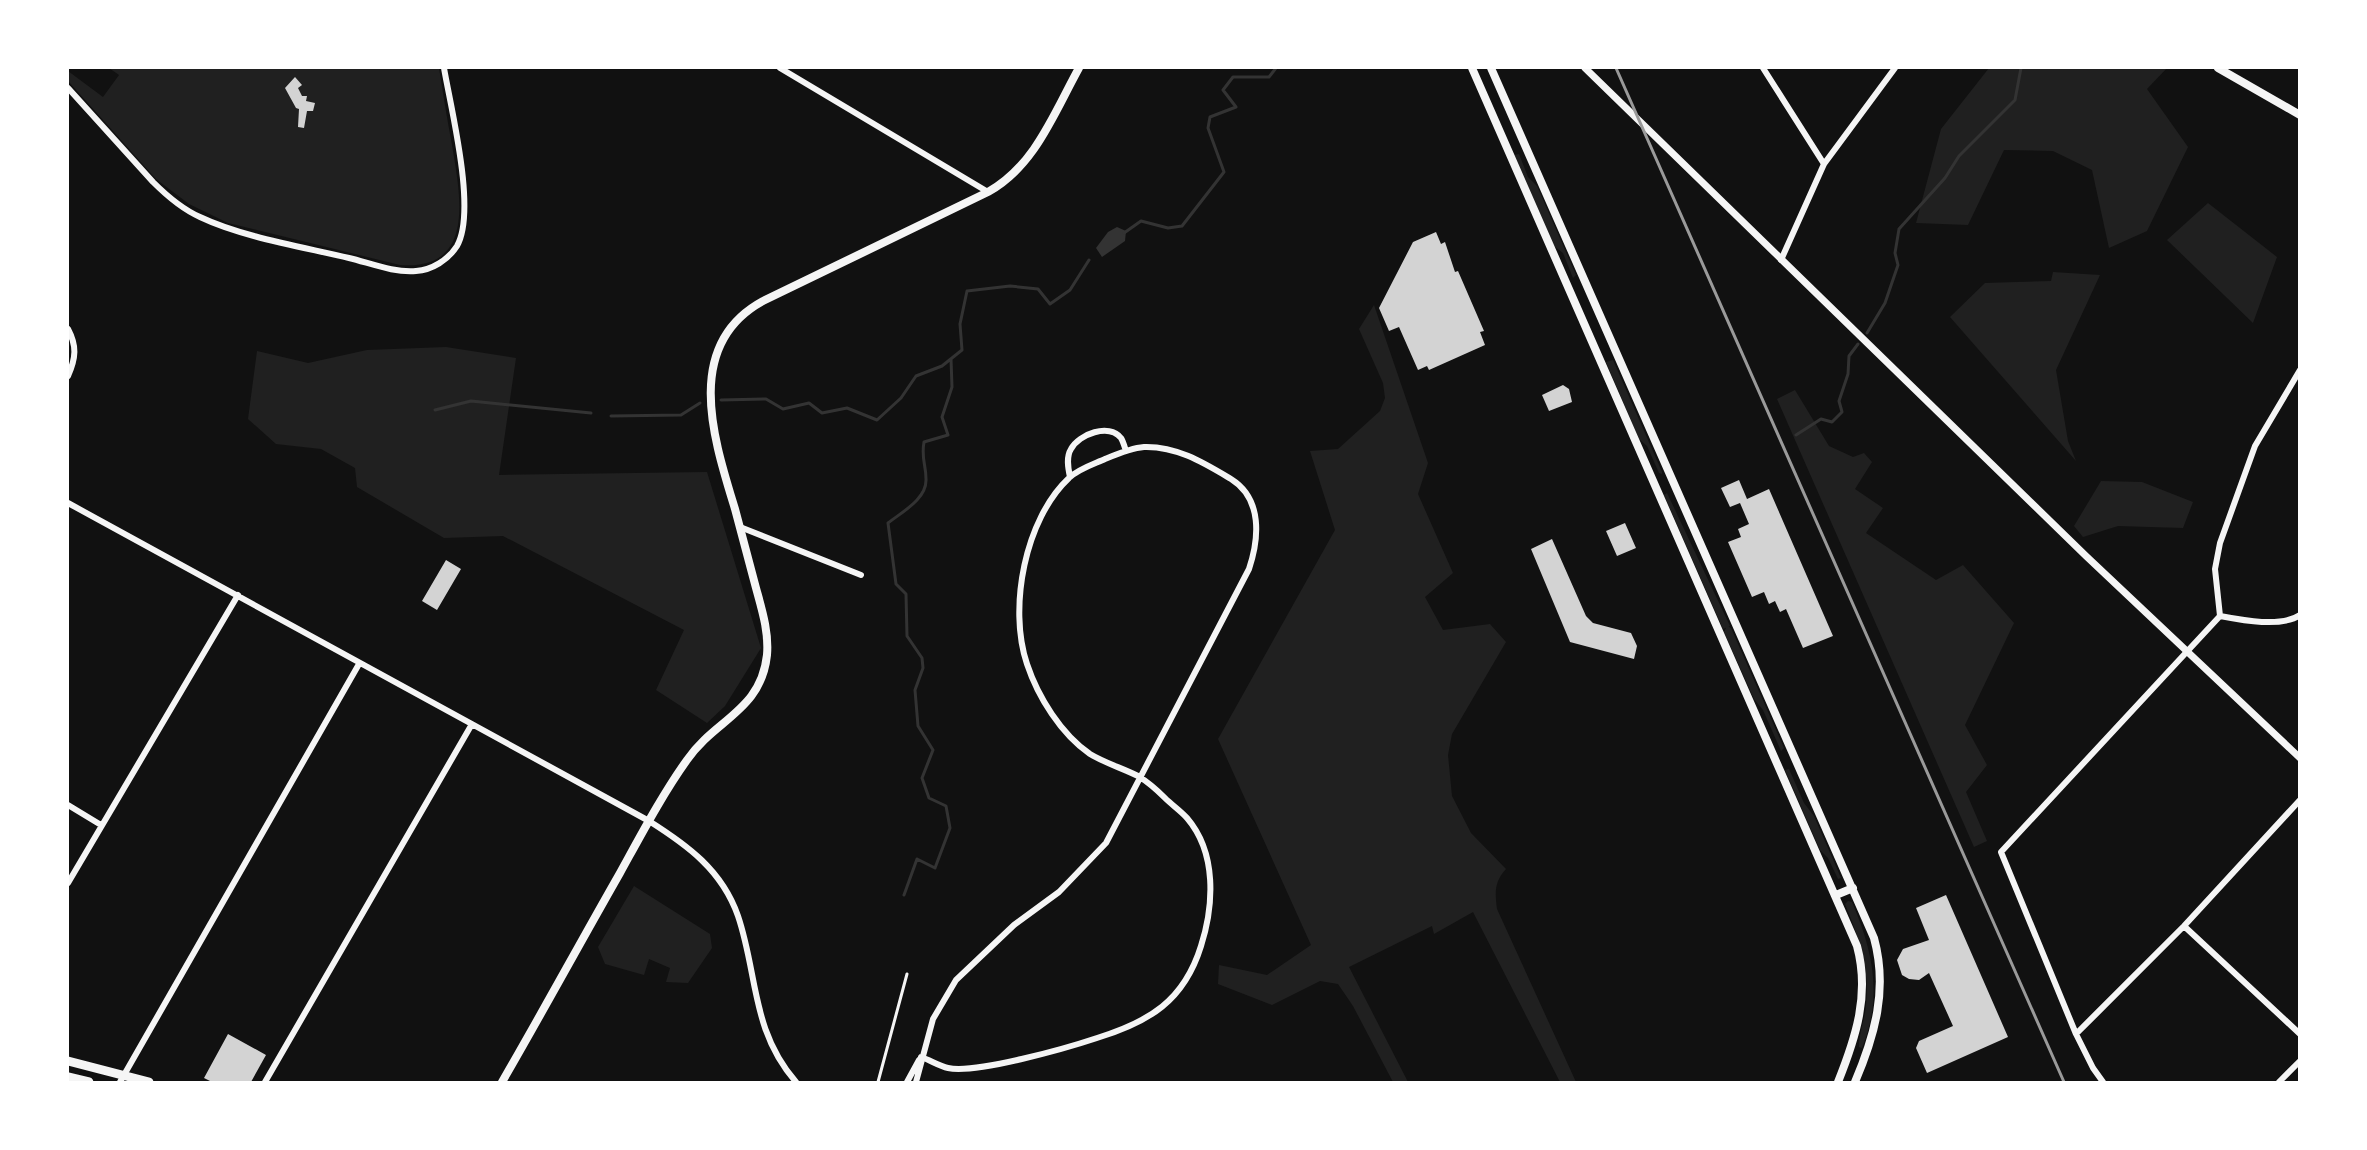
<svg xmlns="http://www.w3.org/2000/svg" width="2367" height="1150" font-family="Lora,serif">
  <rect width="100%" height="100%" fill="#111"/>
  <path fill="#202020" d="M109,68H439C443,93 447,119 452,145C460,194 477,271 400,265L228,223L189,204L156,179L68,81V71L103,97L119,75Z
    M1989,68H2167L2147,89L2188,147L2147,231L2109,248L2092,170L2053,151L2004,150L1968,225L1916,223L1941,129Z
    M1519,154L1528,177L1537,186L1576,275L1573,278L1563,253L1554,246L1514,155Z
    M2208,203L2277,257L2253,323L2167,240Z
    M2053,272L2100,275L2056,370L2068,441L2076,461L1950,317L1985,283L2051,281Z
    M1374,305L1428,463L1418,494L1453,573L1425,597L1443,630L1490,624L1506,642L1452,734L1448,755L1452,796L1471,833L1506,869C1494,882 1495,893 1497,909L1576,1082H1560L1473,912L1434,934L1432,926L1349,967L1408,1082H1393L1353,1006L1338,984L1320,981L1272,1005L1218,984L1219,965L1267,975L1311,945L1218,739L1335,530L1310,451L1338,449L1380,411L1385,398L1383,383L1359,329Z
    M446,347L516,358L499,475L707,472L761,648L725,706L707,723L656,690L684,630L503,536L444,538L357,487L355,468L321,449L276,444L248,419L257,351L308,363L367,350Z
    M1613,360L1662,472V474L1659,473L1647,446L1639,439L1606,362Z
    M1795,390L1829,446L1853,457L1864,453L1872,462L1855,489L1883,508L1866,533L1936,580L1963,565L2014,623L1965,725L1987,765L1966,792L1987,841L1974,847L1777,399Z
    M2101,481L2142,482L2193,502L2183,528L2118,526L2083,537L2074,526Z
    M1667,493L1730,626L1723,629L1664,495Z
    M1727,626L1731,628L1784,748L1781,751L1763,710L1754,699L1724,632Z
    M1789,769L1804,803L1814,816L1841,878L1838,879L1828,858L1820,850L1785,770Z
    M634,886L710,934L712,948L688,983L666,982L670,968L649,959L644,975L605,964L598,947Z
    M1848,901L1852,902C1873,951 1883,996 1862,1048L1859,1047C1859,1032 1865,1019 1866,1005C1870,968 1859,938 1845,904Z"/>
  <path fill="#333" d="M1117,227L1126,231L1125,241L1102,257L1096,248L1108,232Z"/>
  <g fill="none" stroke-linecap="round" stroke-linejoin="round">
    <path stroke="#333" stroke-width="3" d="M1124,233L1141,221L1168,228L1182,226L1224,172L1208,128L1210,117L1236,107L1223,90L1233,77H1269L1276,68
      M1867,333L1885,303L1898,265L1895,253L1899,229L1945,178L1959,156L2015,100L2021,68
      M721,400L766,399L783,409L809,403L822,413L847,408L877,420L901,398L916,376L942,366L962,350L960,324L967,291L1010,286L1038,289L1050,304L1070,290L1089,260
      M435,410L471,401L591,413
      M611,416L681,415L700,403
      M1796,435L1821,419L1832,422L1842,412L1839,401L1848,374L1849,356L1858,344
      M904,895L917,859L935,868L950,828L946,806L929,798L922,778L933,750L918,726L915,690L923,668L922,658L907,636L906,594L896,584L888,523C902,512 927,499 926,479C926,464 921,459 924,442L948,435L942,417L952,387L951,359"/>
  </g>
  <path fill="#d3d3d3" d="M295,77L302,85L298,88L302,96H307L306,101L315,103L313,111H307L304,128L298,127L299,109L296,108L285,88Z
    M1436,232L1441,244L1445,242L1455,272L1458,271L1484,331L1480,332L1485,345L1429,370L1427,366L1418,370L1399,327L1389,331L1379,308L1413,242Z
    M1563,385L1569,389L1572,402L1549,411L1542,395Z
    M1739,480L1747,499L1769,489L1833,636L1803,648L1786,609L1780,612L1775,601L1769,604L1764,592L1752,597L1728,542L1741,537L1738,529L1749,524L1740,503L1730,507L1721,488Z
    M1625,523L1636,548L1617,556L1606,531Z
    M1552,539L1586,616L1593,623L1631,633L1637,646L1634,659L1570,642L1531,549Z
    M446,560L461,569L437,610L422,601Z
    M1946,895L2008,1037L1927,1073L1916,1048L1919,1041L1953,1026L1929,973L1919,980L1909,979L1902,975L1897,960L1903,949L1929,940L1916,908Z
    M228,1034L266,1055L251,1082H212L204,1078Z"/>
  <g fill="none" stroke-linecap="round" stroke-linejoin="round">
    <path stroke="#f5f5f5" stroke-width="3" d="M878,1082L907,974"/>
    <path stroke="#f5f5f5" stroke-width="6" d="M780,68L988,192
      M1763,68L1824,164
      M68,88L153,182C167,196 182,209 200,217C242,237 303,247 349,258C370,263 394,273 416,271C432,270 448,260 457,246C477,211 451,109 444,68
      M1781,260L1824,164L1895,68
      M68,329C77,346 76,358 68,376
      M1070,477C1068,468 1066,457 1071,449C1079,434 1109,423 1121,438C1123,441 1125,448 1126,451
      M68,503L649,821C687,845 722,870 738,916C758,975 751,1030 796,1082
      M740,527L861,575
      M2220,616L2215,569L2220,543L2255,446L2300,370
      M68,805L101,825
      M68,883L238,595
      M2184,926L2300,1034
      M2076,1034L2184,926L2300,800
      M120,1082L359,664
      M265,1082L472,724
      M907,1082L919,1060
      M916,1082L933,1019L956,980L1014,925L1059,892L1106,843L1249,569C1259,539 1263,499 1231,479C1204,463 1177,446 1144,447C1131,448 1117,454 1105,459C1094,464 1078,469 1069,478C1025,519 1008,608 1027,664C1038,697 1061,734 1090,754C1105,763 1122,768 1138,776C1148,782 1157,790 1165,798C1172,805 1181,811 1187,818C1217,853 1214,905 1201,946C1184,1001 1149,1022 1097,1038C1067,1048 976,1074 948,1068C939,1066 930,1060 921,1057
      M2103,1082L2093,1068L2076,1034L2001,852L2220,616C2241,620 2281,628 2300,615
      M2279,1082L2300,1061"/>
    <path stroke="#f5f5f5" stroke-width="7" d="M1585,68L2086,556L2300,758"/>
    <path stroke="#f5f5f5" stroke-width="8" d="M1472,68L1857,946C1870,994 1856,1037 1838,1082
      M1491,68L1874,938C1888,989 1875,1035 1855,1082
      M2218,68L2300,115
      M1836,895L1853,888
      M502,1082C542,1013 580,943 620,873C641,835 662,795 687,760C715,719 761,711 767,655C769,632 762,610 756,588C749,562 742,535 735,509C714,440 682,345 763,301L988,192C1035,166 1054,113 1079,68"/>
    <path stroke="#f5f5f5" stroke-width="9" d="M68,1061L149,1082
      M68,1077L89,1082"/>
    <path stroke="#9a9a9a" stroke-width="3" d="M1616,68L2064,1082"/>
  </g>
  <rect width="2367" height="1150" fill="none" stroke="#ffffff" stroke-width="138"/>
</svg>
